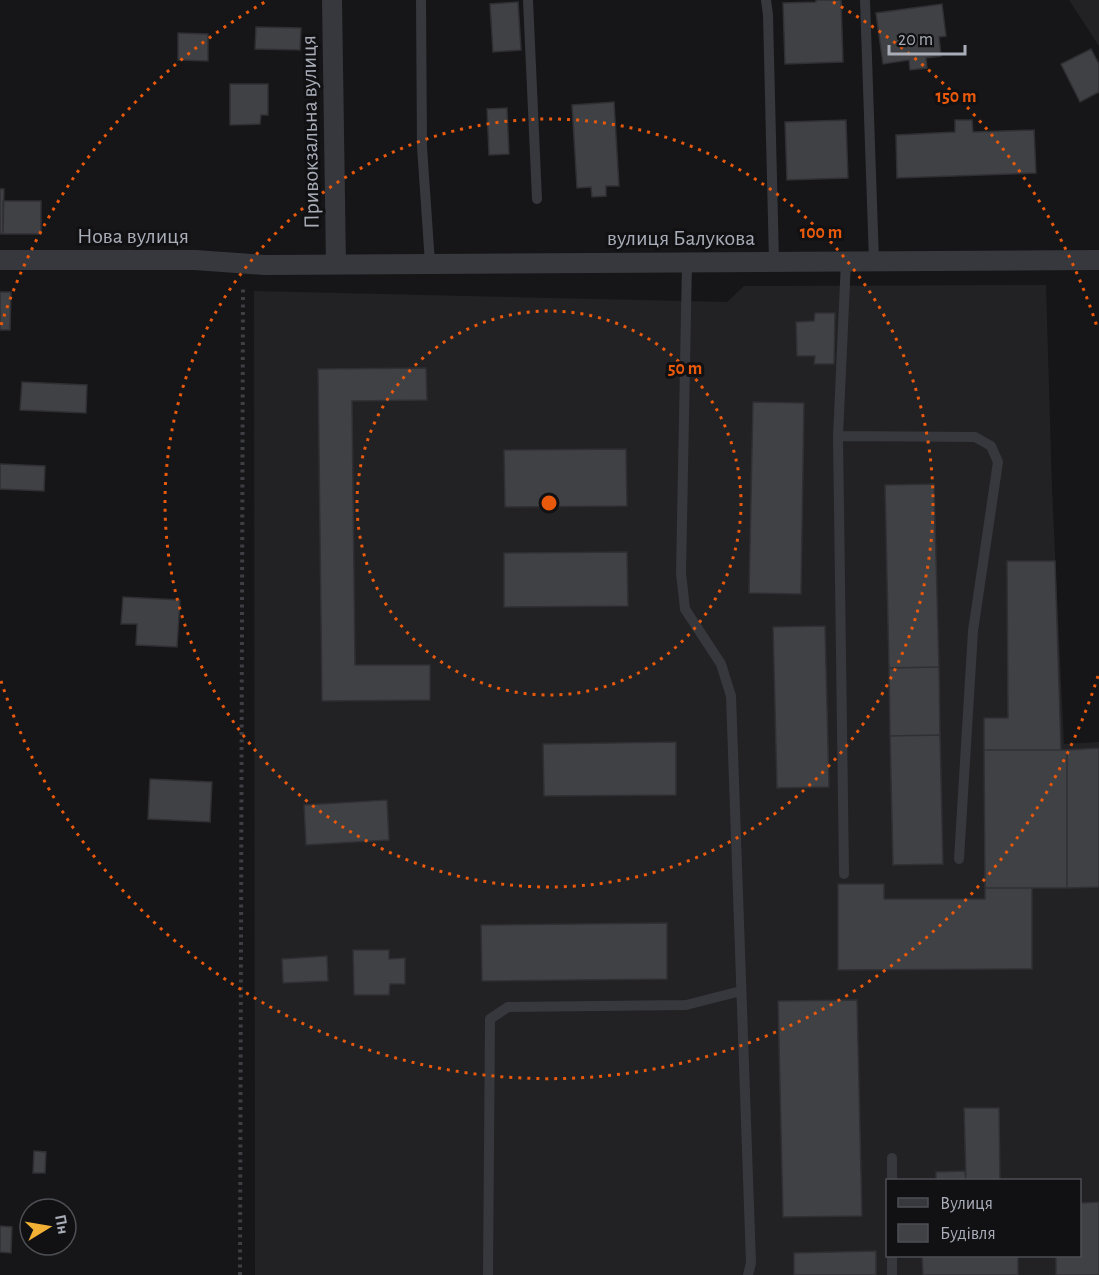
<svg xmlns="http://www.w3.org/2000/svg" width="1099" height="1275" font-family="'Alegreya Sans',sans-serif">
  <rect width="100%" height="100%" fill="#161618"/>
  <path fill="#222225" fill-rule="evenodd" d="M1069,0H1099V46Z
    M1046,285L1052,489L1064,744L1099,742V1275H255L254,291L727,302L744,286ZM888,1180H1080V1256H888Z"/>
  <path fill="#404145" stroke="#303034" stroke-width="1.5" d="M816,0H841L843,62L785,64L783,3L816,2Z
    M518,2L521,50L493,52L490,4Z
    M942,4L946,36L939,37L941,56L926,58L927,68L910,70L909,60L883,64L876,13Z
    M256,27L301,28L300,50L255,49Z
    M178,33L208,34V61L178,60Z
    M1091,49L1099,64V92L1080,102L1061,64Z
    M230,84H268V115H261L260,124L230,125Z
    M614,102L619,186H606V196L592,197L591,187L577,188L572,105Z
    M507,108L509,154L489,155L487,109Z
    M846,120L848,178L787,180L785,122Z
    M955,120H972L973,132L1034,130L1036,173L897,178L896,135L955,132Z
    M0,189H4L3,234H0Z
    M3,201H41V234H3Z
    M0,292H11L10,330H0Z
    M815,313H835L834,364H814L815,356H797L796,322L814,321Z
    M426,368L427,400L352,401L355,665H430V700L322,701L318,369Z
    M22,382L87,385L86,413L20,410Z
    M753,402L804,403L801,594L749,593Z
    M626,449L627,506L505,507L504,450Z
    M0,464L45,466L44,491L0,489Z
    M934,484L939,667L889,668L885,485Z
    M627,552L628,606L504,607V553Z
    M1007,561H1055L1061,750H984V718H1008Z
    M123,597L180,600L177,647L136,645L137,624H121Z
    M825,626L829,787L777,788L773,627Z
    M939,667L940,735L890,736L889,668Z
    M940,735L943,864L893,865L890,736Z
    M676,742V795L544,796L543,744Z
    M1099,748V887L1067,888V750Z
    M984,750H1067V888H985Z
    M150,779L212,782L210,822L148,819Z
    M387,800L389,840L306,845L304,805Z
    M838,884H884V899H985V888H1032V969L838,970Z
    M667,923V979L482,981L481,925Z
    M353,950H389V959L405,958V984H390L389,995H354Z
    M327,956L328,981L283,983L282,959Z
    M857,1000L862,1216L783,1217L778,1001Z
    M964,1108H999L1000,1180H966Z
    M34,1151L46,1152L45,1173H33Z
    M965,1171L966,1180H936V1172Z
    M1099,1202V1275H1056V1256H1080V1203Z
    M0,1226L12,1227L11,1253L0,1252Z
    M876,1251V1275H794V1253Z
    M922,1256H1018V1275H923Z"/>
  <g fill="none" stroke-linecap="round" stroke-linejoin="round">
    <path stroke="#3d3f44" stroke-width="4" stroke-dasharray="3 4.5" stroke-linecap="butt" d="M240,1275L243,286"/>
    <path stroke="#37383d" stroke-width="10" d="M421,0L422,147L430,263
      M528,0L537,199
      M766,0L768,15L774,261
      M865,0L874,261
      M687,262L681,573L685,609L721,664L731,696L751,1263L748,1275
      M838,436L975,437L991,446L998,462L973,631L959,859
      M844,874L838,436L846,261
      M892,1180V1158
      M488,1275L490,1019L508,1007L686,1005L741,991
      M892,1275V1256"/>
    <path stroke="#37383d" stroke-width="20" d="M332,0L336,264
      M0,260H195L265,265L1099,260"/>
  </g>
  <g fill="none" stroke="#e8590c" stroke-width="3" stroke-dasharray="3 6">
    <circle cx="549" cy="503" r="192"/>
    <circle cx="549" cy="503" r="384"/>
    <path d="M1098 676A576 576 0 0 1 1 681M1 325A576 576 0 0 1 265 2M833 2A576 576 0 0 1 1098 330"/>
  </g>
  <g text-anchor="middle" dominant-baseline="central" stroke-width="6" stroke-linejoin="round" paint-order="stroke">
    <g font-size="22" fill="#a8adb8" stroke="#111113">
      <text transform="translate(310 132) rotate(-91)">Привокзальна вулиця</text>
      <text x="133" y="236">Нова вулиця</text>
      <text x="681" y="238">вулиця Балукова</text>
    </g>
  </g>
  <circle cx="549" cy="503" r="9" fill="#e8590c" stroke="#111113" stroke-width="3"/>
  <g font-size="18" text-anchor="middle" font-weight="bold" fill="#e8590c" stroke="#111113" stroke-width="6" stroke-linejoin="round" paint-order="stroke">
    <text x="956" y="102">150 m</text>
    <text x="821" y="238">100 m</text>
    <text x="685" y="374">50 m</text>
  </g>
  <rect x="886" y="1179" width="195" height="78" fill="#111113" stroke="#4d4f55" stroke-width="1.5"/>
  <rect x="898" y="1198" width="30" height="9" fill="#37383d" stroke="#4d4f55" stroke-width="1.5"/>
  <text x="940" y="1209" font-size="18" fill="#a8adb8">Вулиця</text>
  <rect x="898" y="1224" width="30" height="18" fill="#404145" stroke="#4d4f55" stroke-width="1.5"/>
  <text x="940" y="1239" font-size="18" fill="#a8adb8">Будівля</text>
  <g transform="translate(48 1227) rotate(79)"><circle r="28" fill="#111113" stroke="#4d4f55" stroke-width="1.5"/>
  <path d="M0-4.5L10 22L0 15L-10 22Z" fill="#f2b134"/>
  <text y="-9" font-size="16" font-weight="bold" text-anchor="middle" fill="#a8adb8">Пн</text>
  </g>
  <path d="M889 45v9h76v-9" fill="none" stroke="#a8adb8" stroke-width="3"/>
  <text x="898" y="45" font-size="18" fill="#a8adb8" stroke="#111113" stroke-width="4.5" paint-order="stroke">20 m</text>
</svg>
